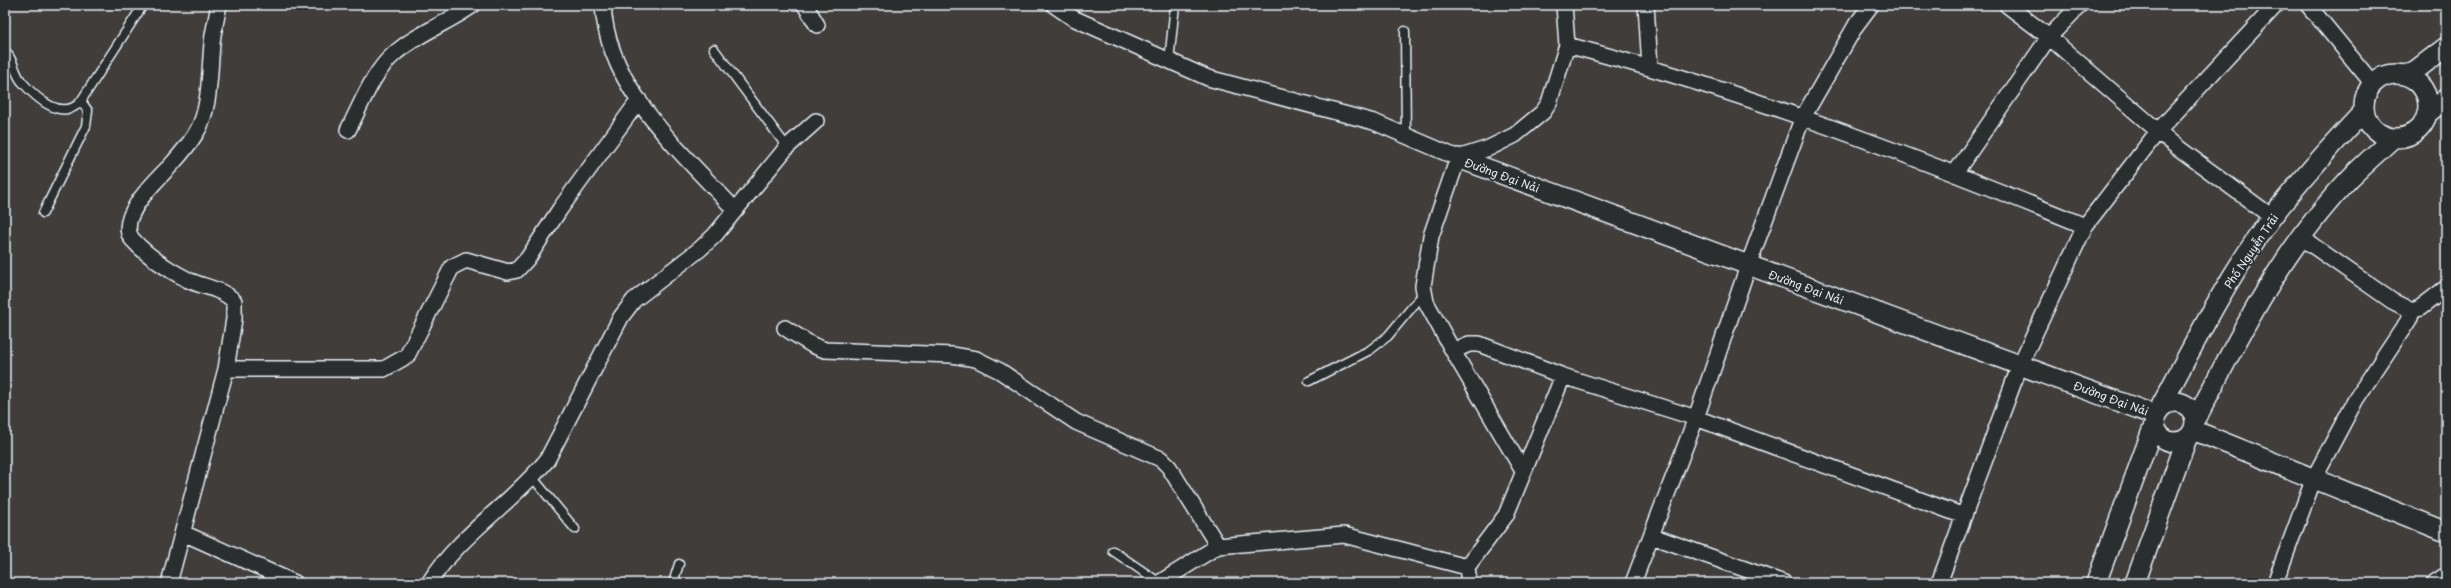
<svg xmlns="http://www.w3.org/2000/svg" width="2451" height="588" font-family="'Playpen Sans',sans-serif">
  <rect width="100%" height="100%" fill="#403d3b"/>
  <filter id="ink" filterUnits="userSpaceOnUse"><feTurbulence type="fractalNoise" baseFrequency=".025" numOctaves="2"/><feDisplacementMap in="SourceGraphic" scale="8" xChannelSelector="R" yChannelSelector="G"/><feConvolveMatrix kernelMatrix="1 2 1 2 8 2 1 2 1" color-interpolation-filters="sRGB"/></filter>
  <g filter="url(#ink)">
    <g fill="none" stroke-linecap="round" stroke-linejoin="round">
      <g stroke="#e8f1f8" stroke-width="11">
        <path id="service" d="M1405,31L1406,136
          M714,49L787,147
          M5,51C15,61 14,74 23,83C37,99 63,122 81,101L143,5
          M1169,61L1175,5
          M43,213L86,126L88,111L81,101
          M1309,381L1370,350L1388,336L1423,294
          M533,478L575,529
          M1113,551L1160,583
          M673,583L679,564"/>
      </g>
      <g stroke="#e8f1f8" stroke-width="18">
        <path id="minor" d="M603,5C607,89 682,152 735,210
          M805,5L817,25
          M1054,5L1073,18L1208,78L1374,122L1458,158L1489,148L1515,135L1543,112L1549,103L1567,45L1564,5
          M1646,5L1650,67
          M2007,5L2049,37L2173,144L2272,217
          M2308,5L2373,84
          M1567,45C1744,91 1916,157 2085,226
          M348,130C361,105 373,72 394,54C418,33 448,23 473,5
          M1955,173L2049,37L2080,5
          M2302,238L2392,301L2412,311L2420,308L2446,288
          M785,328L812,345L825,350L952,355L976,359L1000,371L1076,422L1161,459L1169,467L1218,546L1159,583
          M1453,351L1426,302L1423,286L1431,236L1458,158
          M226,369H384L407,356L452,267L466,260L508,272L517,270L528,258L560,209L639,100
          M1523,471L1453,351L1469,344H1479L1563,376L1696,418L1964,516
          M183,533L295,583
          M1652,536L1784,583
          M1218,546L1344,535L1467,567
          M169,583L226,369L234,319V301C223,289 203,287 188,280C169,270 146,255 132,239C115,217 160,177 172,164C181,154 190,143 196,133C212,109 209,62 213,35C215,25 217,15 219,5
          M429,583C459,535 511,504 547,460L621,317L634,300L700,249L715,235L787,147L816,121
          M1469,583L1467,567L1506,515L1563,376
          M1633,583L1696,418L1748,266L1802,119L1856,25L1871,5
          M1939,583L2020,365L2085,226L2159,130L2276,5
          M2275,583L2314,478L2356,399L2410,318L2412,311
          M2434,583L2446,575"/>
      </g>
      <g stroke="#e8f1f8" stroke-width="22">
        <path id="tertiary" d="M2364 106a32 32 0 1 1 64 0a32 32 0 1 1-64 0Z
          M2406,75L2416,70L2446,47
          M2428,113L2446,99
          M1458,158L2155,415
          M2155 422a20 20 0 1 1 40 0a20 20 0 1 1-40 0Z
          M2161,406C2195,342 2228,276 2272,217C2300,180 2332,145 2364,111
          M2195,421C2239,336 2283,248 2350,178C2364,164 2379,151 2393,138
          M2193,430L2446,532
          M2096,583L2154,425
          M2135,583L2187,438"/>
      </g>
      <use href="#service" stroke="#2a2d2e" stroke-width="8"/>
      <use href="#minor" stroke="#2a2d2e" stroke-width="15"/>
      <use href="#tertiary" stroke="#2a2d2e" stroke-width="19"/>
    </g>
  </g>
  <g text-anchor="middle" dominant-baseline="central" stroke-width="3.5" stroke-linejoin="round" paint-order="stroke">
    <g font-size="11" fill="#e8f1f8" stroke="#2a2d2e">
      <text transform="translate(1502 175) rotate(20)">Đường Đại Nải</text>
      <text transform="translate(2251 251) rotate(-56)">Phố Nguyễn Trãi</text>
      <text transform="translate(1806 287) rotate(20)">Đường Đại Nải</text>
      <text transform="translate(2111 398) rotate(20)">Đường Đại Nải</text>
    </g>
  </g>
  <rect width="2451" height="588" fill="none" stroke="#2a2d2e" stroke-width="20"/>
  <rect x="10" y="10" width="2431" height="568" fill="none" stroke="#e8f1f8" stroke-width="1.5" filter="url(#ink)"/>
</svg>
